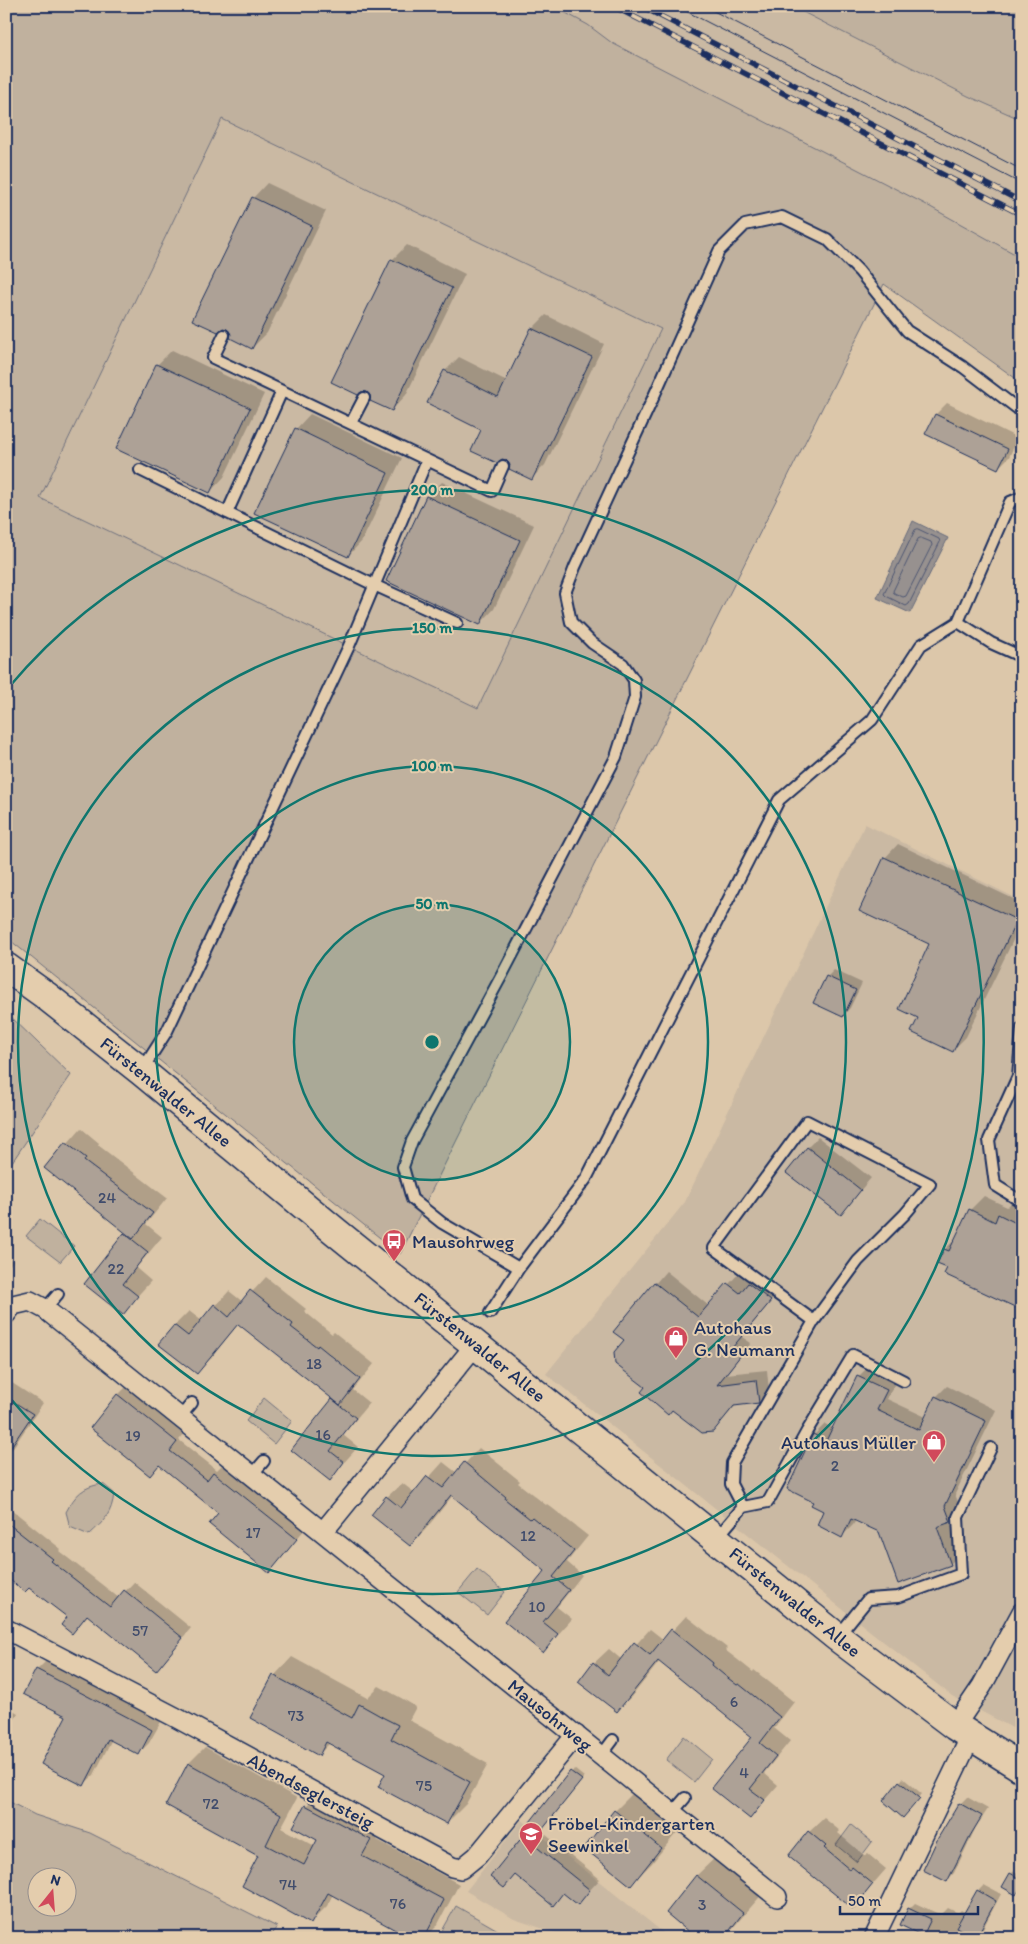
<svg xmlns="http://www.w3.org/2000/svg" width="1028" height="1944" font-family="Itim,sans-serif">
  <rect width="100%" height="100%" fill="#dcc7aa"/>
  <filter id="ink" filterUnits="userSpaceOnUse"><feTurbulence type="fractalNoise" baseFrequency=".02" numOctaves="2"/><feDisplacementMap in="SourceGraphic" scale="10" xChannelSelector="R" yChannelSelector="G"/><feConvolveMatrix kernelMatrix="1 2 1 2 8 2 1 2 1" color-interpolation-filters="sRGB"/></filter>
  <g filter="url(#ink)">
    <path fill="#cab9a3" d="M513,6H791L968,96L1022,120V275Z
      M222,118L661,329L478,708L40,498Z
      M865,824L1022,901V1733L952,1696L546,1374L685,1202Z
      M522,1820L670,1938H571L514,1919L466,1891Z"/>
    <path fill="#c0b19e" stroke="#6e707e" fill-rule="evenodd" d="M6,6H553L588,25L612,43L925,204L1022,258V383L884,284L400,1254L6,937ZM222,119L661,329L478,708L40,498Z
      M791,6H1022V120L968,96Z
      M6,1012L71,1075L6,1171Z
      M40,1219L74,1246L60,1262L26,1236Z
      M264,1398L292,1421L274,1444L246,1421Z
      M103,1484L114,1493C112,1514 104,1521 89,1535L70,1527L66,1512C75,1495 83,1486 103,1484Z
      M477,1569L505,1592L487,1615L458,1592Z
      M684,1736L712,1759L694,1782L666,1760Z
      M6,1800L35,1815L90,1833L277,1927L268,1938H6ZM38,1876H68V1906H38Z
      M851,1825L872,1842L857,1862L836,1845Z
      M456,1906L503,1933L500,1938H438Z"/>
    <path fill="#97918f" stroke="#656a7b" d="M913,521L948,538L910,613L877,598Z"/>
    <path fill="#0003" d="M267,183L326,211L267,333L252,348L253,198Z
      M407,245L465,274L406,395L392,410V260Z
      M546,315L604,344L545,465L531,479L511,464L483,430L445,371L459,357L507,381L532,329Z
      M172,350L264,394L224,477L210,492L157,365Z
      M947,403L1018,438L1009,457L998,468L936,414Z
      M310,414L402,458L362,541L348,556L296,429Z
      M442,482L534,525L494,609L480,624L427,497Z
      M898,844L1022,903V922L966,1037L953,1050L931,944L885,858Z
      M834,970L862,983L850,1008L843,1015L827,977Z
      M81,1128L99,1143L98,1145L167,1198L146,1224L162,1237L136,1268L151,1281L122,1313L85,1283L126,1233L46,1168Z
      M818,1137L871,1178L841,1213L807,1148Z
      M984,1196L1007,1207L1013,1201L1022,1205V1301L1016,1306L939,1263L945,1249L957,1238L970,1210Z
      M6,1256L13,1261L6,1271Z
      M666,1271L709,1306L739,1273L750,1282L760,1273L780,1290L742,1337L751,1343L726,1374L767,1370L769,1391L758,1402L736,1405L713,1431L646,1387L625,1340L615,1331Z
      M266,1277L306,1309L304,1311L332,1334L334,1332L374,1364L353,1390L369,1403L343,1435L358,1447L329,1479L293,1449L334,1398L239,1323L211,1358L196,1373L174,1326L189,1311L202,1321L229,1291L243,1302Z
      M869,1366L897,1379L887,1399L926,1417L936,1397L947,1386L996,1410L955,1494L961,1510L950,1521L961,1553L950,1564L856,1520L853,1525L842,1536L825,1511L814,1435L825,1424L833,1428L858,1377Z
      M9,1381L43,1403L6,1458V1384Z
      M128,1385L186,1432L179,1440L217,1470L224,1463L306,1528L269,1571L220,1512L160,1464L150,1474L118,1395Z
      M479,1448L520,1481L518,1483L546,1505L547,1504L588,1536L567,1562L582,1575L557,1607L572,1619L543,1651L506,1621L547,1571L453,1495L425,1530L410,1545L387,1497L402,1483L415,1493L443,1462L457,1473Z
      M6,1505L61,1549L59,1551L119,1598L134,1582L191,1628L156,1669L88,1615L72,1632L69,1617L29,1587L6,1575Z
      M686,1616L727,1648L725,1650L738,1660L753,1672L754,1670L794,1702L774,1728L790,1741L764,1773L778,1785L750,1817L713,1788L754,1737L660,1661L632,1696L617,1710L594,1663L609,1649L622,1660L650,1629L664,1640Z
      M6,1639L10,1641L6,1649Z
      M292,1657L367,1698L379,1686L403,1699L416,1707L409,1720L488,1764L466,1804L447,1823L387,1774L330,1743L319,1754L274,1676Z
      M47,1660L162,1720L149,1743L139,1753L112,1739L94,1775L83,1785L68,1716L37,1670Z
      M6,1706L18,1713L6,1736Z
      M205,1747L297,1798L281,1828L315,1846L319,1840L295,1827L306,1806L323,1789L386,1823L377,1840L459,1884L437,1926L425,1938H413L333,1894L327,1906L311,1922L260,1855L167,1805L189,1763Z
      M574,1769L584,1777L540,1830L600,1879L578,1903L564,1892L553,1904L516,1874L492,1877L536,1825Z
      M903,1778L922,1794L906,1813L884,1801Z
      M636,1790L682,1826L652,1863L631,1884L615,1811Z
      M967,1797L988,1809L976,1827L954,1873L947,1880L960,1804Z
      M824,1818L840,1831L838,1833L865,1856L868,1854L886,1869L853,1907L809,1832Z
      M718,1855L764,1892L724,1938H698L696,1876Z
      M1014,1871L1022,1875V1885L1016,1893L1011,1874Z
      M984,1885L1001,1894L982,1930L974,1938H929L902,1925L909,1909L915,1903L941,1915L948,1908L958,1913L961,1910L966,1913L978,1891Z"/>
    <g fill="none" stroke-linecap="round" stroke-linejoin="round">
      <path stroke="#4d5672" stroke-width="1" d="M918,529L939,539L940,542L909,604L906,606L886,596L884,594L915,530Z
        M921,538L931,542L932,545L906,596L903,597L894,593L893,591L918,539Z"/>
    </g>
    <path fill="#ada196" stroke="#1b2f5e" d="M252,197L312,226L252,349L230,338L231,334L227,329L223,328L218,332L192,320Z
      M391,259L452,288L392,411L370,401V395L367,392H361L358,395L331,382Z
      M531,328L592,357L532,480L509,469L510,465L506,460L502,459L497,463L471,451L481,430L427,403L444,370L498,397Z
      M156,364L250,408L210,493L116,449Z
      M935,414L1008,449L998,469L925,434Z
      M295,428L388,473L348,557L254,513Z
      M426,496L520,540L480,625L386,581Z
      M884,857L1017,920L953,1052L911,1032L918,1018L899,1009L929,944L859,911Z
      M826,976L856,990L843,1017L813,1003Z
      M65,1142L86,1158L84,1161L153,1213L133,1239L44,1168Z
      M807,1147L861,1190L841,1215L786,1173Z
      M969,1209L995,1222L998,1214L1022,1226V1297L1017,1308L944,1274L947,1268L937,1264L944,1249L949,1251Z
      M124,1233L148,1252L123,1284L138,1296L123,1315L84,1284Z
      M654,1282L698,1317L727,1283L740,1293L748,1283L771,1301L732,1348L741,1355L717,1385L756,1380L759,1403L734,1406L713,1432L702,1433L672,1410L668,1415L641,1392L645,1387L615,1364L614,1352L624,1340L613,1332Z
      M250,1290L293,1324L291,1327L317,1347L318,1345L360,1379L340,1405L238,1324L197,1374L158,1344L174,1325L188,1336L214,1304L229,1317Z
      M857,1376L887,1390L877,1410L919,1430L935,1396L986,1421L945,1506L951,1522L937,1527L951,1565L898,1584L879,1532L851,1519L842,1538L817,1525L823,1511L811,1505L813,1502L787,1489L813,1434L826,1441Z
      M117,1394L177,1442L170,1451L207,1480L213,1472L297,1539L269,1573L209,1524L218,1513L159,1465L150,1476L90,1428Z
      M6,1397L33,1414L6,1454Z
      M332,1399L356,1418L330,1451L344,1462L330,1481L291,1450Z
      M464,1462L506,1497L505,1499L530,1519L532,1517L574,1551L553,1577L569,1590L543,1622L558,1634L543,1653L504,1621L545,1571L451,1495L410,1546L371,1515L386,1496L401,1508L427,1476L443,1488Z
      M6,1522L53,1559L51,1561L110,1607L124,1590L183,1638L156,1671L87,1615L72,1634L61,1625L67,1617L29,1588L25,1592L6,1577Z
      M671,1629L713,1663L712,1665L724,1675L737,1685L739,1684L780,1717L760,1743L776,1756L750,1789L765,1800L750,1819L711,1788L752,1737L658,1661L617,1712L578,1682L593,1662L608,1675L634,1642L650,1655Z
      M36,1669L152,1730L139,1755L108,1739L84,1786L41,1764L66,1716L23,1694Z
      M273,1675L352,1718L359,1704L384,1718L398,1725L391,1739L470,1782L447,1824L378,1787L385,1774L348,1754L326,1742L319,1756L250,1718Z
      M188,1763L281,1814L266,1845L304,1865L317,1840L293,1827L305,1805L371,1840L362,1856L444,1900L424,1938H410L328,1893L311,1924L242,1886L258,1856L166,1805Z
      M570,1771L582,1780L542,1830L530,1822Z
      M899,1781L920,1798L903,1818L883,1801Z
      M959,1803L982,1816L970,1836L947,1882L923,1870L938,1838Z
      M614,1810L661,1848L631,1886L584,1848Z
      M808,1831L826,1846L824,1848L850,1870L852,1867L873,1884L853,1909L788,1856Z
      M523,1836L590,1890L578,1905L563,1893L553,1906L515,1875L504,1888L490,1877Z
      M1010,1873L1022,1880V1885L1016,1895L1002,1887Z
      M696,1875L743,1913L724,1938H696L666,1913Z
      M977,1890L996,1901L976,1938L956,1927Z
      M908,1908L931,1919L923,1936L900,1925Z"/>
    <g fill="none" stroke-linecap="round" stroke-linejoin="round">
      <g stroke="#1b2f5e" stroke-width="14">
        <path id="service" d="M224,335L213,358L427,460
          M351,423L364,398
          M140,470L374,585L457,623
          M227,513L282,391
          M958,622L991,643L1022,657
          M1022,1028L1018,1076L989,1140L995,1185L1022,1202
          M142,1070L167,1031L349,646L427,460L492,491L503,466
          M519,1268L442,1223L412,1199L403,1167L412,1141L503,973L616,757L635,697L634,680L623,664L592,643L571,622L565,593L575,567L654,396L719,251L745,225L782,217L827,239L859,271L907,331L963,367L1022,412
          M45,1309L58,1294
          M490,1313L519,1268L586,1179L779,800L872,720L921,645L958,622L1010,502L1022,497
          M180,1417L192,1403
          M252,1475L264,1461
          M743,1507L768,1502L807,1431L853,1355L904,1381
          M716,1539L743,1507L731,1484L732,1463L814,1321L714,1248L807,1121L930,1184L905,1214L858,1261L814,1321
          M838,1636L868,1599L898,1597L961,1574L958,1517L991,1448
          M601,1756L613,1740
          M672,1813L685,1798"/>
      </g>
      <g stroke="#1b2f5e" stroke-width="22">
        <path id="minor" d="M6,1314L13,1305L30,1301L45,1309L777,1897
          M323,1532L476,1344
          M6,1629L175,1717L452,1867L461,1869L477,1856L576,1735
          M955,1726L982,1686L1022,1612
          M874,1938L971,1736"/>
      </g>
      <g stroke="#1b2f5e" stroke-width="31">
        <path id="secondary" d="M6,967L45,995L141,1071L336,1232L837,1637L955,1726L1022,1768"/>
      </g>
      <use href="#service" stroke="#e4cdad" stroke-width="10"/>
      <use href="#minor" stroke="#e4cdad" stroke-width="19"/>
      <use href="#secondary" stroke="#e4cdad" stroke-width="28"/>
      <path stroke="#1b2f5e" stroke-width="1" d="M676,6L1022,184
        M704,6L1022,170"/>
      <g stroke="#1b2f5e" stroke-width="5.5">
        <path id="rail" d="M613,6L1022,215
          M641,6L1022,202"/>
      </g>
      <use href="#rail" stroke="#e4cdad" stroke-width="4" stroke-dasharray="11" stroke-linecap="butt"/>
    </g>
  </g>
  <circle cx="432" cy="1042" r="138" fill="#0f766e" fill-opacity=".12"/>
  <g fill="none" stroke="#0f766e" stroke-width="2.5">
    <circle cx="432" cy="1042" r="138"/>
    <circle cx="432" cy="1042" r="276"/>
    <circle cx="432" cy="1042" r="414"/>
    <path d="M9 687A552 552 0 1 1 9 1397"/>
  </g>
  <defs>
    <g id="bus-pin" transform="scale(1.25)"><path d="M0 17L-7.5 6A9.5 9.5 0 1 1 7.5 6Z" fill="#d1495b" stroke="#e4cdad"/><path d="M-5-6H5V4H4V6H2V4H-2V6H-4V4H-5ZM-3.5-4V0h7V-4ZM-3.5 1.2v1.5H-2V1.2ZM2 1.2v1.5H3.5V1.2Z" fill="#fff"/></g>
    <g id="shop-pin" transform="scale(1.25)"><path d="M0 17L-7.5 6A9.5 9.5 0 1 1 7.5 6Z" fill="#d1495b" stroke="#e4cdad"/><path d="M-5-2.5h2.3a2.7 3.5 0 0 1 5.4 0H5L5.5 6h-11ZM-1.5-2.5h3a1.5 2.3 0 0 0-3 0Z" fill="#fff"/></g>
    <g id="school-pin" transform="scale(1.25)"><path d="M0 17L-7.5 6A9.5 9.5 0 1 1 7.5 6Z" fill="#d1495b" stroke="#e4cdad"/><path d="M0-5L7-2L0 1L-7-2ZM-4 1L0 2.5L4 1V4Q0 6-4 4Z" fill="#fff"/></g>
  </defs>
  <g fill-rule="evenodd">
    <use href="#bus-pin" x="394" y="1241"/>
    <use href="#shop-pin" x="676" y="1338"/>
    <use href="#shop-pin" x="934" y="1442"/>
    <use href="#school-pin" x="531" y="1834"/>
  </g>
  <g text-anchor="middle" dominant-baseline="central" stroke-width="4" stroke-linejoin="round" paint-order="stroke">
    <g font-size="16" fill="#404c6c">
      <text x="107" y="1197">24</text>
      <text x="116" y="1268">22</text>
      <text x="314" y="1363">18</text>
      <text x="323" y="1434">16</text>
      <text x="133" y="1435">19</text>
      <text x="835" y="1465">2</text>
      <text x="253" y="1532">17</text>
      <text x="528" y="1535">12</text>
      <text x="537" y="1606">10</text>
      <text x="140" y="1630">57</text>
      <text x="734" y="1701">6</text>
      <text x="296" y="1715">73</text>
      <text x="744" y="1772">4</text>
      <text x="424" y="1785">75</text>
      <text x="211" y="1803">72</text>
      <text x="288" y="1884">74</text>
      <text x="398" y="1903">76</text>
      <text x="702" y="1904">3</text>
    </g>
    <g font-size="19" fill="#1b2f5e" stroke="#e4cdad">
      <text transform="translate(166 1092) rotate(39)">Fürstenwalder Allee</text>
      <text transform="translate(480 1347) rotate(39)">Fürstenwalder Allee</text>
      <text transform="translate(795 1602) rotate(39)">Fürstenwalder Allee</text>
      <text transform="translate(550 1715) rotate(39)">Mausohrweg</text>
      <text transform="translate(311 1791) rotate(28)">Abendseglersteig</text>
    </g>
    <g font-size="19" fill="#1b2f5e" stroke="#e4cdad" text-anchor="start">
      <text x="412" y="1241">Mausohrweg</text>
      <text x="694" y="1327">Autohaus<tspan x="694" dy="22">G. Neumann</tspan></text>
      <text x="916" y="1442" text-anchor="end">Autohaus Müller</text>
      <text x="548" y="1823">Fröbel-Kindergarten<tspan x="548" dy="22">Seewinkel</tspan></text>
    </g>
  </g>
  <circle cx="432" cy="1042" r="8" fill="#0f766e" stroke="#e4cdad" stroke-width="2.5"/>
  <g font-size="15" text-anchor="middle" font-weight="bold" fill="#0f766e" stroke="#e4cdad" stroke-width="4" stroke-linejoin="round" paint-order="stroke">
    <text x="432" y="495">200 m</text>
    <text x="432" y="633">150 m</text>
    <text x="432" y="771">100 m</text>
    <text x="432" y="909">50 m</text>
  </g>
  <rect width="1028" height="1944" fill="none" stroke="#e4cdad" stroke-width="25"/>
  <rect x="12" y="12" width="1003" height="1919" fill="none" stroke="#1b2f5e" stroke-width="2" filter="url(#ink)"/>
  <g transform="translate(52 1892) rotate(17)"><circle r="24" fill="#e4cdad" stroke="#948e8d"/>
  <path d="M0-4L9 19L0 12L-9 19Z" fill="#d1495b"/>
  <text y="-8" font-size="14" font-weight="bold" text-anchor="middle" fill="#1b2f5e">N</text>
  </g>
  <path d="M840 1906v8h138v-8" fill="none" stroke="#1b2f5e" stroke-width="2.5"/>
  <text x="848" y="1906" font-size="15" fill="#1b2f5e" stroke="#e4cdad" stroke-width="4" paint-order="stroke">50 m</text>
</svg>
